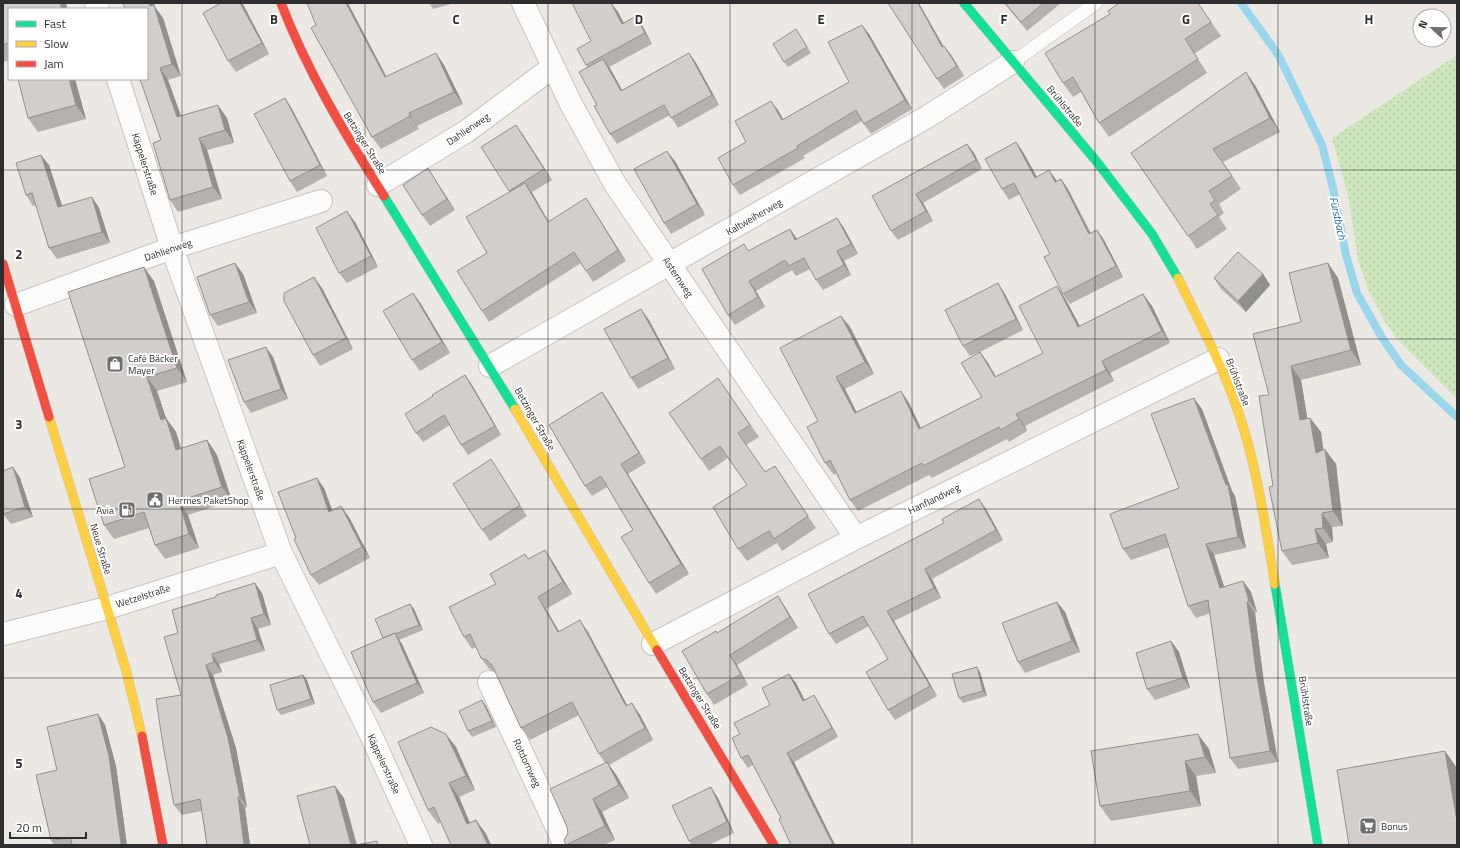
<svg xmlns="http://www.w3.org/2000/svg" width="1460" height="848" font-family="'Titillium Web',sans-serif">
  <defs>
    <pattern id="grass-dots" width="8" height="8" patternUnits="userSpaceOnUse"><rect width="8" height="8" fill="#cee6be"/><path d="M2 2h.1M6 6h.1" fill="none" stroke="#b1c6a4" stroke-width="1.8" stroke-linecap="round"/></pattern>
  </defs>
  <rect width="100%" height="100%" fill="#ece8e4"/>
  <path fill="url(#grass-dots)" d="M1457,55V399L1397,339L1385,322L1368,289L1358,260L1348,195L1332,138Z"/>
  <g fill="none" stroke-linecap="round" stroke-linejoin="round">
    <path stroke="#99d6ec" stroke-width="8" d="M1241,3L1279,56L1322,145L1333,188L1346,255L1357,293L1381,336L1401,365L1457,417"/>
    <g stroke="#c5c4c5" stroke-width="14">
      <path id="lane" d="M1013,62L1096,3"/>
    </g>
    <g stroke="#c5c4c5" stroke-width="24">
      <path id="street" d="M96,3L98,9
        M523,3L571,104L615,184L856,538
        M118,79L172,248L281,553L370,733L421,845
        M378,185L467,131L553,67
        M16,305L172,248L321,201
        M490,366L927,117L1013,62
        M3,634L107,608L281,553
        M653,644L856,538L1218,359
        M489,682L565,845"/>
    </g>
    <g stroke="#c5c4c5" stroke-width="10">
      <path id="fast" d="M964,3L1097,162L1152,234L1178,278
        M384,196L515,409
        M1275,584L1318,845"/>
    </g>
    <g stroke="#c5c4c5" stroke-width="10">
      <path id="slow" d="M1178,278C1199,321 1221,363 1237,408C1257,465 1265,525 1275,584
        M515,409L657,650
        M49,417L126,670L142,736"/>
    </g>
    <g stroke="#c5c4c5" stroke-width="10">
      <path id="jam" d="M281,3C307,71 345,134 384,196
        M3,264L49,417
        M657,650L774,845
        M142,736L163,845"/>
    </g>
    <use href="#lane" stroke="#fcfcfb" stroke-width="13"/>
    <use href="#street" stroke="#fcfcfb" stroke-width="22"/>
    <use href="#fast" stroke="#16e098" stroke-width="9"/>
    <use href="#slow" stroke="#ffcf43" stroke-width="9"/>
    <use href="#jam" stroke="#f24e42" stroke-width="9"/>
  </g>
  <path fill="#b4b1af" d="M66,3L67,9H9V60L3,62V4Z
    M221,3H242L269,54L236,72L228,61Z
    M429,3H455L433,9Z
    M611,3L618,12L623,23L636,16L643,27L652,44L609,67L622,90L689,53L696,63L719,105L678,128L670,115L617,144L610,134L597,105L587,67L586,65L591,41Z
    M1004,3H1061L1027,31Z
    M1119,3H1198L1221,36L1194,54L1207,73L1109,137L1099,123L1081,92L1073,97L1063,83L1110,14Z
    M155,7L163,18L181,76L168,80L181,116L227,118L234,143L207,150L222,199L178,212L170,200L161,140L142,84L138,79H147Z
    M316,25L387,77L444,65L463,104L417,126L419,129L381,149L372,137Z
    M869,34L912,109L871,134L862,121L803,156L805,158L740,195L733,185L746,142L778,110L783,120L849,82Z
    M800,35L811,53L788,67L784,62Z
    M943,46H944L951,55L964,76L944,89L937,79Z
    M75,79L86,119L38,132L28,118Z
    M1255,85L1280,132L1223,162L1241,189L1219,204L1224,213L1219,217L1227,229L1197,249L1131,153Z
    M285,98L292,109L327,176L297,192L290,181Z
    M516,125L552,180L532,192L549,222L586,198L593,209L626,261L593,282L581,263L489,322L482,311L487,253L509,192Z
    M1016,142L1023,152L1037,177L1057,181L1061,179L1068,189L1091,233L1097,230L1104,240L1123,277L1070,304L1063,294L1050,254L1020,194L1009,200L1002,189Z
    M967,144L974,153L982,169L923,203L933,221L898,240L891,231L872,196Z
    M675,161L705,215L671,234L664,223Z
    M49,165L62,206L92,197L99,208L110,243L57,259L49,248L36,205L33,206L26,195Z
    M435,179L455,210L430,226L422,215Z
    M837,218L844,228L858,254L844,261L851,275L823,290L816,280L810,269L796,276L792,270L756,291L765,307L735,325L728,315L749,251L790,229L797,239Z
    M355,222L378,267L347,283L339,273Z
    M235,263L243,274L257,313L218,326L210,315Z
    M1328,263L1338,278L1361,365L1301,380L1307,418H1310L1321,432L1323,450L1336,464L1343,526L1332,527L1333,542L1326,544L1329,558L1292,565L1282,551L1273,486L1269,395L1301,322Z
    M1263,274L1270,285L1246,312L1221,289L1214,278Z
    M154,281L187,382L157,391L166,418L176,432L181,449L207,440L217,455L232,501L188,515L199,548L165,559L155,545L149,528L114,539L104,525L125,467Z
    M322,288L353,349L320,366L313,355Z
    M413,293L421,304L450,353L420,371L412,360Z
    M1005,294L1023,330L980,352L988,363L996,377L1043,353L1065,298L1080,326L1143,294L1152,306L1170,343L1110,373L1114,381L1025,426L1027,431L1009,442L1007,439L932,478L929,475L858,511L850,500L836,473L834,475L825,463L818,421L841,316L850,327L874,374L845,389L856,412L901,391L909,403L921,428L982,397L980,352L970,356L963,346Z
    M649,320L675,369L638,389L631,378Z
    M273,357L288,399L251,413L244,402Z
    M465,375L472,385L501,435L468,455L461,445L450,425L423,442L416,433L433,396Z
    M718,378L759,437L746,445L765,472L775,466L816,528L782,551L777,543L747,561L738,549L747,485L728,458L709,471L669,413Z
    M602,392L609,402L646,463L628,474L689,574L656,594L649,583L633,530L607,487L592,496L585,486Z
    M1202,409L1232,491L1235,496L1246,548L1214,555L1224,587L1243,581L1251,592L1257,612L1255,613L1264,683L1278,762L1238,769L1230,758L1210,613L1196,618L1188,606L1169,547L1131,560L1123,549L1179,488Z
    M13,467L20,478L33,517L11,524L3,514Z
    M498,470L527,516L490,541L482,530Z
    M324,488L332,511L349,517L370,558L319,585L311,575L296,538Z
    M986,509L1003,540L932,579L941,598L894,621L937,696L895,720L888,710V659L869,626L836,644L829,634Z
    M545,550L553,562L572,594L546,609L559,631L588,632L627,705L640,715L653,740L609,765L617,776L629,798L602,812L615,840L604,845H566L605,763L599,754L579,715L530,740L521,728L495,671L490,670L481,658L476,647L472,649L464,637L496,584L528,559Z
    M262,593L271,625L258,629L265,651L219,664L222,672L213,675L236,748L247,807L245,808L250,845H207L202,811L182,815L174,805L181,695L178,633Z
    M778,596L785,607L798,628L737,665L748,685L714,705L707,694L718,633Z
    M1057,602L1065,612L1080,652L1025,673L1018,662Z
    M414,609L423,630L399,640L402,644L424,693L381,713L373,702L383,638Z
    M1171,641L1179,652L1190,688L1155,700L1147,689Z
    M980,672L987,696L963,703L959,698Z
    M789,674L796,683L804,700L814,695L820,705L838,737L794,762L835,845H791L781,818L753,765L748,768L741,758L770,705Z
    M303,675L307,680L315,704L281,715L277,710Z
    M486,706L496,727L472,737L468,731Z
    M98,714L105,725L116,766L127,845H54L51,840L57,770Z
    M456,747L475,790L459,797L470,823L476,820L486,834L491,845H451L441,822L438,824L428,810Z
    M1209,749L1216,773L1196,776L1201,806L1111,821L1100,806L1091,751Z
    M718,798L734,833L709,845H692L689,841Z"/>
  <path fill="#92908e" d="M60,3H66L67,9H62Z
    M149,3H154L155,7L163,18L181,76L172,64Z
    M240,3H242L244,6L269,54L262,43Z
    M346,3H348L393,89L385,77Z
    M611,3L618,12L630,34L622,24Z
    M918,3H919L949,56L942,47Z
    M636,16L643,27L652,44L645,33Z
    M862,25L869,34L912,109L905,100Z
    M1185,39L1194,54L1207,73L1198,59Z
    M944,46L951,55L964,76L957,66Z
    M436,53L444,65L463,104L454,92Z
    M689,53L696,63L719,105L712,95Z
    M603,59L610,68L628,101L621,91Z
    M160,68L168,80L186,130L177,117Z
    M1246,72L1255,85L1280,132L1270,118Z
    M69,79H75L86,119L76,105Z
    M285,98L292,109L327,176L320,165Z
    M771,101L778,110L789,130L782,120Z
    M218,105L227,118L234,143L225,130Z
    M409,113L417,126L419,129L410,116Z
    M516,125L524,136L552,180L544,169Z
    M199,138L207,150L222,199L213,187Z
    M1016,142L1023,152L1043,188L1035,178Z
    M967,144L974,153L982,169L976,160Z
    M667,151L675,161L705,215L697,204Z
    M41,155L49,165L66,218L58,207Z
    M428,168L435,179L455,210L447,199Z
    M1049,170L1057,181L1055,182Z
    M1061,179L1068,189L1096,245L1089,234Z
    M525,183L532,193L555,233L548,222Z
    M916,194L923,203L933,221L926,211Z
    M92,197L99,208L110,243L102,232Z
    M586,198L593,209L626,261L618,250Z
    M347,211L355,222L378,267L371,256Z
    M837,218L844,228L858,254L851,244Z
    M790,229L797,239L795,240Z
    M1097,230L1104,240L1123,277L1116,266Z
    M837,251L844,261L851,275L844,265Z
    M235,263L243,274L257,313L249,302Z
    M1328,263L1338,278L1361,365L1351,350Z
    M144,267L154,281L187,382L177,368Z
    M1263,274L1270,285L1246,312L1238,301Z
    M314,277L322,288L353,349L346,338Z
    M749,281L756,291L765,307L758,297Z
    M998,283L1005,294L1023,330L1016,319Z
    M1057,286L1065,298L1086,338L1078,327Z
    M413,293L421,304L450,353L442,342Z
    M1143,294L1152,306L1170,343L1162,331Z
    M641,309L649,320L675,369L668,358Z
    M841,316L850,327L874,374L865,362Z
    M266,347L273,357L288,399L281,389Z
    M980,352L988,363L1003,389L995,377Z
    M1102,361L1110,373L1114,381L1106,370Z
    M1291,366L1301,380L1310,434L1300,420Z
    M465,375L472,385L501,435L495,426Z
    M147,377L157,391L166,418L176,432L186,465L176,450L161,420Z
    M836,377L845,389L863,425L855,413Z
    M901,391L909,403L927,441L919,429Z
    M602,392L609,402L646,463L639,453Z
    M1194,398L1202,409L1232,491L1235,496L1246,548L1238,537L1226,485Z
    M1016,414L1025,426L1027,431L1019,419Z
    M1310,418L1321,432L1326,468L1316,453Z
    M207,440L217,455L232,501L222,487Z
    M1325,449L1336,464L1343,526L1333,511Z
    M621,464L628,474L689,574L681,564Z
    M13,467L20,478L33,517L25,507Z
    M317,478L324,488L337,523L329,512Z
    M979,499L986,509L1003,540L996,530Z
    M179,501L188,515L199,548L189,534Z
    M341,506L349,517L370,558L362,547Z
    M1322,513L1332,527L1333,542L1323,528Z
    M1315,529L1326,544L1329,558L1318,543Z
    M1206,544L1214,555L1228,599L1220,588Z
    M545,550L553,562L572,594L563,582Z
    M925,569L932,579L941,598L934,588Z
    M1243,581L1251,592L1257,612L1249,601Z
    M255,583L262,593L271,625L264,614Z
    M778,596L785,607L798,628L790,617Z
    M538,597L546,609L566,644L558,632Z
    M1057,602L1065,612L1080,652L1072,641Z
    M1247,602L1255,613L1264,683L1278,762L1270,751L1256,671Z
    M410,604L414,609L423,630L419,625Z
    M887,611L894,621L937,696L930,686Z
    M251,618L258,629L265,651L257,640Z
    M580,620L588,632L634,718L626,706Z
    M395,633L402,644L424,693L417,683Z
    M1171,641L1179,652L1190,688L1183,678Z
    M212,654L219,664L222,672L214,662Z
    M730,655L737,665L748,685L741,674Z
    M206,665L213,675L236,748L247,807L240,797Z
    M977,667L980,672L987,696L983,691Z
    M789,674L796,683L810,710L803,701Z
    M303,675L307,680L315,704L311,699Z
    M814,695L820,705L838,737L832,728Z
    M482,700L486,706L496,727L492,721Z
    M632,703L640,715L653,740L645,728Z
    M98,714L105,725L116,766L127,845H122L121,844Z
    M446,734L456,747L475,790L466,776Z
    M1198,734L1209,749L1216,773L1205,757Z
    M1445,751L1457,768V821Z
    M787,753L794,762L835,845H833Z
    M1185,761L1196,776L1201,806L1190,791Z
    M607,762L617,776L629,798L619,785Z
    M449,783L459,797L476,838L467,824Z
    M335,786L344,798L357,845H351Z
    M711,787L718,798L734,833L727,822Z
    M238,797L245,808L250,845H244Z
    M593,799L602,812L615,840L605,826Z
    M476,820L486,834L491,845H488Z"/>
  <path fill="#d1cecb" stroke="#92908e" d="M8,3H60L62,9H9V47L8,43L3,45V4Z
    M123,3H149L150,6L154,5L172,64L160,68L177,117L218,105L225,130L199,138L213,187L170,200L153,143L161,140L140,79H147V9H125Z
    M221,3H240L262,43L228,61L203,13Z
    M307,3H346L385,77L436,53L454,92L409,113L410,116L372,137L311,28L316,25Z
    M572,3H611L622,24L636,16L645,33L586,65L577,49L591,41Z
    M888,3H918L942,47L944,46L957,66L937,79Z
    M1005,3H1044L1021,22Z
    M1119,3H1198L1211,22L1185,39L1198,59L1099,123L1073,77L1063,83L1045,53L1110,14L1108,11Z
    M862,25L905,100L864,124L856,110L797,146L798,148L733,185L718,158L746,142L735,121L771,101L782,120L849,82L828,42Z
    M796,29L807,47L784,62L773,44Z
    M689,53L712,95L671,118L664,105L610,134L594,106L597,105L579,72L603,59L621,91Z
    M1246,72L1270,118L1213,149L1232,176L1209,191L1215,200L1210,204L1218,215L1188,236L1131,153Z
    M18,79H69L76,105L28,118Z
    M285,98L320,165L290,181L254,114Z
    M516,125L544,169L509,191L481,147Z
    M1016,142L1035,178L1049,170L1055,182L1061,179L1089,234L1097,230L1116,266L1063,294L1044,257L1050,254L1014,183L1002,189L985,159Z
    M967,144L976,160L916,194L926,211L891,231L872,196Z
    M667,151L697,204L664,223L634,169Z
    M41,155L58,207L92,197L102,232L49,248L32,193L26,195L16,163Z
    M428,168L447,199L422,215L403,185Z
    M525,183L548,222L586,198L618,250L586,271L574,252L482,311L457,271L487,253L466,217Z
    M347,211L371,256L339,273L316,228Z
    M837,218L851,244L837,251L844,265L816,280L804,258L789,266L785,260L749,281L758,297L728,315L702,269L744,244L748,251L790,229L795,240Z
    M1238,252L1263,274L1238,301L1214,278Z
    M235,263L249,302L210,315L197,277Z
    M1328,263L1351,350L1291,366L1300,420L1310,418L1316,453L1325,449L1333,511L1322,513L1323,528L1315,529L1318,543L1282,551L1269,487L1273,486L1259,396L1269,395L1253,334L1301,322L1289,273Z
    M144,267L177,368L147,377L161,420L166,418L176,450L207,440L222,487L179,501L189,534L155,545L144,512L104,525L89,479L125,467L68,292Z
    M314,277L346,338L313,355L284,301V293Z
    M998,283L1016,319L963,346L945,310Z
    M1057,286L1078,327L1143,294L1162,331L1102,361L1106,370L1016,414L1019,419L1001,430L999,427L923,466L922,463L850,500L830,460L825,463L807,427L818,421L780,348L841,316L865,362L836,377L855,413L901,391L919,429L982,397L961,363L980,352L995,377L1043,353L1019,306Z
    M413,293L442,342L412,360L383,311Z
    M641,309L668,358L631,378L604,329Z
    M266,347L281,389L244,402L228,360Z
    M465,375L495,426L461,445L444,415L416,433L405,414L433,396L432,395Z
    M718,378L750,425L738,433L765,472L775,466L808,516L774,539L769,531L738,549L713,507L747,485L720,446L701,459L669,413Z
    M602,392L639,453L621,464L681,564L649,583L621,537L633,530L601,476L585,486L549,425Z
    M1194,398L1226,485H1228L1238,537L1206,544L1220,588L1243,581L1249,601L1247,602L1256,671L1270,751L1230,758L1208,600L1188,606L1165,534L1123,549L1110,514L1179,488L1151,414Z
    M491,459L520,505L482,530L453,484Z
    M13,467L25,507L3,514V471Z
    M317,478L329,512L341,506L362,547L311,575L294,539L296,538L278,492Z
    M979,499L996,530L925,569L934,588L887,611L930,686L888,710L866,672L888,659L863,616L829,634L808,594L944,523L942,519Z
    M545,550L563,582L538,597L558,632L580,620L626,706L632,703L645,728L599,754L572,702L521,728L492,665L487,660L481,658L470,634L464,637L449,607L496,584L490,574L525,554L528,559Z
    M255,583L264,614L251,618L257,640L212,654L214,662L206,665L228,738L240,797H238L244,845H207L200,799L174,805L163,745L156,699L181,695L164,637L178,633L172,610L216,597V595Z
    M778,596L790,617L730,655L741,674L707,694L682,651L716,631L717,633Z
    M1057,602L1072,641L1018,662L1002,623Z
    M410,604L419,625L395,634V633L383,638L375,619Z
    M395,633L417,683L373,702L351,652Z
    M1171,641L1183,678L1147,689L1136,653Z
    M977,667L983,691L959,698L952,674Z
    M789,674L803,701L814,695L832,728L787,753L833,845H791L779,819L781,818L748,755L741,758L732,738L740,734L734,723L770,705L762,688Z
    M303,675L311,699L277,710L270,685Z
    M482,700L492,721L468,731L459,711Z
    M98,714L109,756L121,844H123V845H72L71,838L51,840L36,775L57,770L47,727Z
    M431,727L446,734L466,776L449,783L467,824L476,820L488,845H451L434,807L428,810L398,742Z
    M1198,734L1205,757L1185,761L1190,791L1100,806L1091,751Z
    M1445,751L1457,821V845H1349L1337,770Z
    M607,762L619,785L593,799L605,826L566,845L564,840L568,833L567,827L550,789Z
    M335,786L351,845H310L297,796Z
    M711,787L727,822L689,841L672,806Z
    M377,841L378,845H356Z"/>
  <path fill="none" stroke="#2e2e2e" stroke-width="1" stroke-opacity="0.55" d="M182,3V845M365,3V845M548,3V845M730,3V845M912,3V845M1095,3V845M1278,3V845M3,170H1457M3,339H1457M3,509H1457M3,678H1457"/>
  <defs>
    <g id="shop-square" transform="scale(0.9)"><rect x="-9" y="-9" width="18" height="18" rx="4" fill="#706f6e" stroke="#fff"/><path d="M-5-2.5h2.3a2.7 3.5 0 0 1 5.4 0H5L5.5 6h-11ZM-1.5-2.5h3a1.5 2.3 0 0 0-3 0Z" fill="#fff"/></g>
    <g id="civic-square" transform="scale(0.9)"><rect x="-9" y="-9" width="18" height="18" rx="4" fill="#706f6e" stroke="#fff"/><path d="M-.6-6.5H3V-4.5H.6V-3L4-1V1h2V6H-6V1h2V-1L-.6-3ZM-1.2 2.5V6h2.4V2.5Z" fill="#fff"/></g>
    <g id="fuel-square" transform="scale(0.9)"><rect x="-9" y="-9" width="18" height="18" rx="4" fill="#706f6e" stroke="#fff"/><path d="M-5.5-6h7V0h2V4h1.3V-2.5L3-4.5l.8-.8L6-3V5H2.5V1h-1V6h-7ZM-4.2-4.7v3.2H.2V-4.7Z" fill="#fff"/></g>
    <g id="supermarket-square" transform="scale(0.9)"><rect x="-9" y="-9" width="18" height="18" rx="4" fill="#706f6e" stroke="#fff"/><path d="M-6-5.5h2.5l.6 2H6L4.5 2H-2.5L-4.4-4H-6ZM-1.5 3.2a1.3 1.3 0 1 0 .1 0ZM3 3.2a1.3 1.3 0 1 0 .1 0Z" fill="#fff"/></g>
  </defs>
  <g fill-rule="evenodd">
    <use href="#shop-square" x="115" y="364"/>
    <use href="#civic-square" x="155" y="500"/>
    <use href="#fuel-square" x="127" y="510"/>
    <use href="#supermarket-square" x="1368" y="826"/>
  </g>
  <g text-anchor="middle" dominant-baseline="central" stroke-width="4" stroke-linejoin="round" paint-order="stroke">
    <g font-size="10" fill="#2e2e2e" stroke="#fff">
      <text transform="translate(1065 106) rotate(50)">Brühlstraße</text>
      <text transform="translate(468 129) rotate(-34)">Dahlienweg</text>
      <text transform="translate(365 143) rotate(58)">Betzinger Straße</text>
      <text transform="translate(145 164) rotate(72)">Käppelerstraße</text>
      <text transform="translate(754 217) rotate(-30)">Kaltweiherweg</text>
      <text transform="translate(168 250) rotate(-19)">Dahlienweg</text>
      <text transform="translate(678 277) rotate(56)">Asternweg</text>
      <text transform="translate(1238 382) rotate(69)">Brühlstraße</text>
      <text transform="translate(535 419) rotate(60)">Betzinger Straße</text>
      <text transform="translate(251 470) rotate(70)">Käppelerstraße</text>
      <text transform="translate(934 499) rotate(-26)">Hanflandweg</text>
      <text transform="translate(101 549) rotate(73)">Neue Straße</text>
      <text transform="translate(143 596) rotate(-18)">Wetzelstraße</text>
      <text transform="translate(700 698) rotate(58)">Betzinger Straße</text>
      <text transform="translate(1306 701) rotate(81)">Brühlstraße</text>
      <text transform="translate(527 763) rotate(65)">Rotdornweg</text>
      <text transform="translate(384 764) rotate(65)">Käppelerstraße</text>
    </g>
    <g font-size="10" fill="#2e2e2e" stroke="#fff" text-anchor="start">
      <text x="128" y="358">Café Bäcker<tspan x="128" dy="12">Mayer</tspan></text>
      <text x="168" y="500">Hermes PaketShop</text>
      <text x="114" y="510" text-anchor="end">Avia</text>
      <text x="1381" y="826">Bonus</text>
    </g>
    <g font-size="11" font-style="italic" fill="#0d6fa3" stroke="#fff">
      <text transform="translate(1338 218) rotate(78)">Fürstbach</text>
    </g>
  </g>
  <g font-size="13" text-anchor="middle" font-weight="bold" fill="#2e2e2e" stroke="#fff" stroke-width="4" stroke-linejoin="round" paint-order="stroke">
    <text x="274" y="24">B</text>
    <text x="456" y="24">C</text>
    <text x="639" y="24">D</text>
    <text x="821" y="24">E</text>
    <text x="1004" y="24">F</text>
    <text x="1186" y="24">G</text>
    <text x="1369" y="24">H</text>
    <text x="19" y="259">2</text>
    <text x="19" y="429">3</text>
    <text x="19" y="598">4</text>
    <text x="19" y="768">5</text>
  </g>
  <rect width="1460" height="848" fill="none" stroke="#2e2e2e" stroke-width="8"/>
  <rect x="8" y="8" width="140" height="72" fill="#ffffff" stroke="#ababab"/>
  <rect x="16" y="21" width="20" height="6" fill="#16e098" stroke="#ababab"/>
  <text x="44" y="28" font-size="12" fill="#2e2e2e">Fast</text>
  <rect x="16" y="41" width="20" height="6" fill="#ffcf43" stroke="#ababab"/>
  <text x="44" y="48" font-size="12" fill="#2e2e2e">Slow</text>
  <rect x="16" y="61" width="20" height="6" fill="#f24e42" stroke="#ababab"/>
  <text x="44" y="68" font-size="12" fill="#2e2e2e">Jam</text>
  <g transform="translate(1432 28) rotate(292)"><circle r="19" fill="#ffffff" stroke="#ababab"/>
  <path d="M0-3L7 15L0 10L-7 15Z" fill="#706f6e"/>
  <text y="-6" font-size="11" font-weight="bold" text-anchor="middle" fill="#2e2e2e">N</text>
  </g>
  <path d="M10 832v6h76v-6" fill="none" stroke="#2e2e2e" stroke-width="2"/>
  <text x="16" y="832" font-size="12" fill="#2e2e2e" stroke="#ffffff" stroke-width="3" paint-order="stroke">20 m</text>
</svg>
